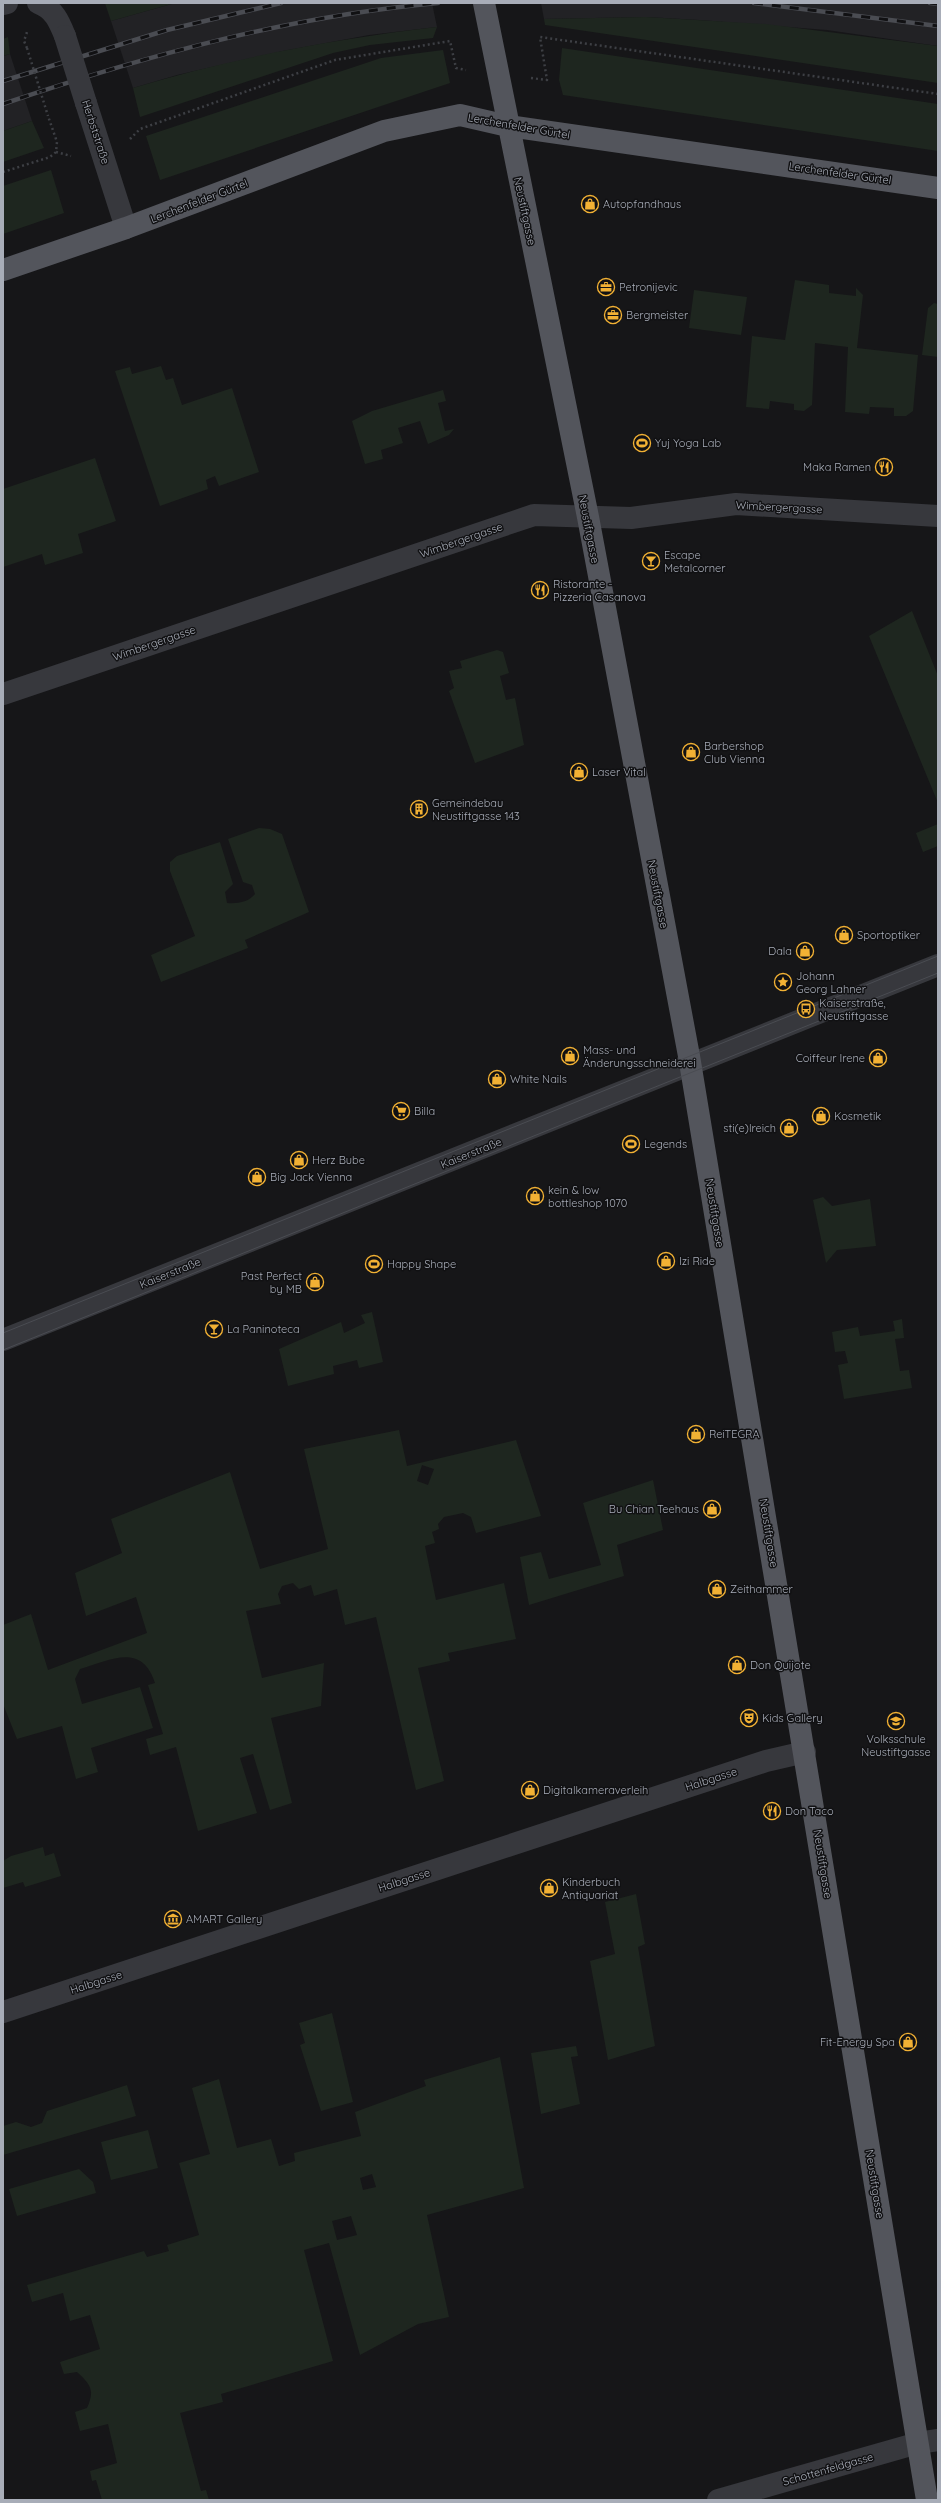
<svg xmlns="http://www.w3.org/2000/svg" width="941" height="2503" font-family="Quicksand,sans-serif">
  <rect width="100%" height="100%" fill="#161618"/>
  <path fill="#222225" d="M175,3H432L437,27L369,35L283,51L177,75L133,88L111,21Z
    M541,3H938V46L827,30L699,20L646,17L544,19Z
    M10,54L32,121L3,131V56Z"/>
  <path fill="#1e261f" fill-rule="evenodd" d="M105,3H175L111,21Z
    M646,17L766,24L938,46V83L545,25L544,19Z
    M437,27L433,38L370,45L333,53L140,117L133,88C232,58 334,39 437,27Z
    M8,37L10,54L3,56V39Z
    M562,48L938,104V151L563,95L559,80Z
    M443,50L450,83L160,180L146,136L381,58Z
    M32,121L44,148L3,162V131Z
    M51,170L64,213L3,234V186Z
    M795,280L829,285V293L856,296V288L863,295L857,348L918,355L913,411L906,416H894V408L870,407L869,414L845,412L848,347L815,343L812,405L804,411L794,410V404L770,401L769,409L746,407L752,336L785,340Z
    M694,290L747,297L741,335L689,328Z
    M934,303L938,304V357L922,355L928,308Z
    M161,366L166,380L173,378L182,405L232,388L259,472L219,486L215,476L206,480L208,489L160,506L115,371L130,367L132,374Z
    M443,390L446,401L438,403L445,431L454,429L449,435L428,444L420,421L398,428L403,443L381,450L383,459L365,464L352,421L372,411Z
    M95,458L116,521L78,534L83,553L45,565L42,554L3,567V489Z
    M912,611L938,676V803L869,636Z
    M497,650L503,652L509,673L500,676L506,700L515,698L524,745L475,763L449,691L454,688L449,671L462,668L460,661Z
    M938,824V846L923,852L916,833Z
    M259,828L270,829L282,834L309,912L245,940L248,948L161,982L151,955L195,936L170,871V862L177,856L220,842L233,884L225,892L227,903C237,904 249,902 255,894L252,885L243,882L228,839Z
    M823,1197L832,1206L870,1199L876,1246L837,1250L826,1263L813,1200Z
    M372,1312L383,1362L359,1368L357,1360L333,1366L334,1374L288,1386L279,1349L341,1322L344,1333L365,1323L361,1315Z
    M902,1319L904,1338L895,1339L900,1371L909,1370L912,1388L844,1399L838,1365L848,1363L845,1351L835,1352L832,1332L858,1327L860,1336L895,1331L893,1321Z
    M399,1430L407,1466L516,1440L541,1516L476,1533L471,1517L463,1513L444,1517L438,1524L439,1529L432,1532L435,1543L425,1546L436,1600L504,1583L516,1639L448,1653L450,1661L418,1668L444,1781L416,1790L376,1617L345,1625L337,1589L314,1596L311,1585L299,1589L293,1583L282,1586L278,1594L281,1604L246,1611L262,1678L324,1663L321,1706L271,1718L292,1803L270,1810L253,1754L240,1758L257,1813L198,1831L176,1747L150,1755L146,1739L163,1734L148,1685L155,1683C142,1642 110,1660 80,1669L75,1679L82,1704L140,1687L153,1728L91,1748L98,1772L76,1779L62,1726L17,1739L3,1704V1625L31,1614L48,1670L147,1633L136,1597L86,1616L75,1573L122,1553L111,1519L230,1472L260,1569L328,1549L304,1449ZM422,1465L434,1469L428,1485L417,1481Z
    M653,1480L663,1530L617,1545L624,1576L529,1605L520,1557L541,1552L549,1579L601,1565L583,1503Z
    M43,1847L45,1856L54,1853L61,1876L25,1887L23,1882L3,1888V1861L11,1856Z
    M636,1894L645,1944L638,1947L655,2046L608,2060L590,1961L615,1954L605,1902Z
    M332,2013L353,2102L321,2111L300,2045L305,2043L299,2023Z
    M576,2046L578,2056L571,2057L580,2104L541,2114L531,2053Z
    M500,2057L524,2188L427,2215L449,2317L418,2324L360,2355L329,2243L304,2250L333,2361L221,2394L223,2402L180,2413L201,2491L206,2490L209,2500H102L96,2480L92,2481L90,2471L117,2463L108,2424L80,2431L75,2412L87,2408C95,2390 91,2385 77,2372L64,2374L60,2362L100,2349L90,2315L70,2321L63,2293L32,2302L27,2285L144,2251L147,2257L169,2251L167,2245L199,2235L179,2163L210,2154L192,2088L219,2079L237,2148L271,2139L279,2166L295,2161L294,2153L361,2136L355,2112L426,2086L424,2080ZM372,2174L376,2187L363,2190L360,2178ZM351,2216L357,2235L337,2240L332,2221Z
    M127,2085L136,2116L3,2155V2126L16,2122L31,2127L42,2123L47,2111Z
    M148,2130L158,2168L111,2180L101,2142Z
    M79,2169L93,2182L96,2193L17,2216L9,2189Z"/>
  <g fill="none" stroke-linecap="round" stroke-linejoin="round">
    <path stroke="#3d3f44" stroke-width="2.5" stroke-dasharray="2 3" stroke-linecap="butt" d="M27,48L24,41L27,32
      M531,78L547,80L540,37L938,94
      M130,139L140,129L335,60L450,41L456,68L466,70
      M56,152L71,156
      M3,172L50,157L56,152L57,142L48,116"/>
    <path stroke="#37383d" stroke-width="22" d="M38,3C54,9 59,21 65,36
      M3,4L7,3
      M86,103L126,228
      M3,694L534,515L631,518L736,504L938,516
      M3,1340L938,965
      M3,2012L766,1761L805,1752
      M718,2500L918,2443L938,2440"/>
    <path stroke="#53555c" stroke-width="22" d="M484,3L588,517L689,1056L927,2500
      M3,270L126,228L384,131L460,115L508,126L938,188"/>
    <path stroke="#4a4c52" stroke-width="1" d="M3,1333L938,956
      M3,1350L938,973"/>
    <g stroke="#4a4c52" stroke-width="4.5">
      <path id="rail" d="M754,3L938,26
        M930,3L938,4
        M3,81L167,30L281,3
        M3,104C144,56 290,16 438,3"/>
    </g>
    <use href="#rail" stroke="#111113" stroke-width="3" stroke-dasharray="9" stroke-linecap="butt"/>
    <path stroke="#3d3f44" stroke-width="2.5" stroke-dasharray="2 3" stroke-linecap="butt" d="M27,48L48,116"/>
    <path stroke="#37383d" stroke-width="22" d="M65,36L86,103"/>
  </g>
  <defs>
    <g id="shop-ring" transform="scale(0.9)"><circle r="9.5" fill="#111113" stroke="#f2b134" stroke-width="1.5"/><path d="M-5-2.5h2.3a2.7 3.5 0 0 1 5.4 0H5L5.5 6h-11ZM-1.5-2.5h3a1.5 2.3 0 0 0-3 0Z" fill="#f2b134"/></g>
    <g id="office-ring" transform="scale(0.9)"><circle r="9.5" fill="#111113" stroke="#f2b134" stroke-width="1.5"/><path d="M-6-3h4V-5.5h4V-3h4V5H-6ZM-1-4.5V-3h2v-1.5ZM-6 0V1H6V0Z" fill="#f2b134"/></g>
    <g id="stadium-ring" transform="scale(0.9)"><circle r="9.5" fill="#111113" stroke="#f2b134" stroke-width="1.5"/><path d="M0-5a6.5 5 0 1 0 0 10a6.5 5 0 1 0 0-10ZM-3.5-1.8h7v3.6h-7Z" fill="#f2b134"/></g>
    <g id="restaurant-ring" transform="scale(0.9)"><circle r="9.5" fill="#111113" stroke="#f2b134" stroke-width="1.5"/><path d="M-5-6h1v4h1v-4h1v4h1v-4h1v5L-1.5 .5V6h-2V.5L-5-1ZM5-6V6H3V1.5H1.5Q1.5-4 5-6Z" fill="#f2b134"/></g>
    <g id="bar-ring" transform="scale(0.9)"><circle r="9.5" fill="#111113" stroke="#f2b134" stroke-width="1.5"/><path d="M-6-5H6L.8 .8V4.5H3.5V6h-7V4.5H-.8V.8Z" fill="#f2b134"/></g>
    <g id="building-ring" transform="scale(0.9)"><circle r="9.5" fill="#111113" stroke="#f2b134" stroke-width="1.5"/><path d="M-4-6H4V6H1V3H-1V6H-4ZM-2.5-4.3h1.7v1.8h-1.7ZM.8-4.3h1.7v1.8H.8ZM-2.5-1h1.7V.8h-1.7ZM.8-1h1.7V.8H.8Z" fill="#f2b134"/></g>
    <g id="sight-ring" transform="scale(0.9)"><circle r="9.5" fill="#111113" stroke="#f2b134" stroke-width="1.5"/><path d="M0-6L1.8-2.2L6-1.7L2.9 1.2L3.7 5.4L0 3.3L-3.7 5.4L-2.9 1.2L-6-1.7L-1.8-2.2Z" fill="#f2b134"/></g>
    <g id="bus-ring" transform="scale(0.9)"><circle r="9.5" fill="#111113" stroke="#f2b134" stroke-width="1.5"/><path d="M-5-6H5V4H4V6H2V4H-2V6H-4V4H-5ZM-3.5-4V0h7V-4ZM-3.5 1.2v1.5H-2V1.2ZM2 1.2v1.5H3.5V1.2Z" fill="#f2b134"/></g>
    <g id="supermarket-ring" transform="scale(0.9)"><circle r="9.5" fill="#111113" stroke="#f2b134" stroke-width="1.5"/><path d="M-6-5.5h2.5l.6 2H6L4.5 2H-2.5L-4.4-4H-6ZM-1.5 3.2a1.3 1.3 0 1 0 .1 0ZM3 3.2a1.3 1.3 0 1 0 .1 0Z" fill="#f2b134"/></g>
    <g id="theatre-ring" transform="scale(0.9)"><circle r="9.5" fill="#111113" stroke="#f2b134" stroke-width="1.5"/><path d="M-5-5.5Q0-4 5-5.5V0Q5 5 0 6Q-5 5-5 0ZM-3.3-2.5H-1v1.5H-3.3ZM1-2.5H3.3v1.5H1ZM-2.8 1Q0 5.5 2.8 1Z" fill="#f2b134"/></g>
    <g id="school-ring" transform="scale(0.9)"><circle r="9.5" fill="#111113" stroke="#f2b134" stroke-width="1.5"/><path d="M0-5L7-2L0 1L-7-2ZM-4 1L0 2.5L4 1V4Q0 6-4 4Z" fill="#f2b134"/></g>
    <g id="museum-ring" transform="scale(0.9)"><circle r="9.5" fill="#111113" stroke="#f2b134" stroke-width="1.5"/><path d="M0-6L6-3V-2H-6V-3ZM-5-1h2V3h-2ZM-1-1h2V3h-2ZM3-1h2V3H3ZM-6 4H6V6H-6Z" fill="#f2b134"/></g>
  </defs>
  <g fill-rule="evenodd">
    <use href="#shop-ring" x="590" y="204"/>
    <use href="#office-ring" x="606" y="287"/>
    <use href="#office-ring" x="613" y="315"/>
    <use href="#stadium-ring" x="642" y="443"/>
    <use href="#restaurant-ring" x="884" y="467"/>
    <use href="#bar-ring" x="651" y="561"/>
    <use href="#restaurant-ring" x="540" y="590"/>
    <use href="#shop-ring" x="691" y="752"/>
    <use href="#shop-ring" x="579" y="772"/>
    <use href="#building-ring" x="419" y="809"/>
    <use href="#shop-ring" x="844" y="935"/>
    <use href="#shop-ring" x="805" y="951"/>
    <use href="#sight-ring" x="783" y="982"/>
    <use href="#bus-ring" x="806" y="1009"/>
    <use href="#shop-ring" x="570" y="1056"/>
    <use href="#shop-ring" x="878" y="1058"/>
    <use href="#shop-ring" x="497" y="1079"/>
    <use href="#supermarket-ring" x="401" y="1111"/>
    <use href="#shop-ring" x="821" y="1116"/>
    <use href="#shop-ring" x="789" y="1128"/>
    <use href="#stadium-ring" x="631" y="1144"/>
    <use href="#shop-ring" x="299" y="1160"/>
    <use href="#shop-ring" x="257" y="1177"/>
    <use href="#shop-ring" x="535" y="1196"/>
    <use href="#shop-ring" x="666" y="1261"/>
    <use href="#stadium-ring" x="374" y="1264"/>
    <use href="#shop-ring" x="315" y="1282"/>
    <use href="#bar-ring" x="214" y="1329"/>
    <use href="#shop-ring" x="696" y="1434"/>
    <use href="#shop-ring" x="712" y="1509"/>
    <use href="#shop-ring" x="717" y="1589"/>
    <use href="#shop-ring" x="737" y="1665"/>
    <use href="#theatre-ring" x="749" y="1718"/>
    <use href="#school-ring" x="896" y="1721"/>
    <use href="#shop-ring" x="530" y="1790"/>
    <use href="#restaurant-ring" x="772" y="1811"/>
    <use href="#shop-ring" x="549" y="1888"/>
    <use href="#museum-ring" x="173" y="1919"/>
    <use href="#shop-ring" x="908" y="2042"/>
  </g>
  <g text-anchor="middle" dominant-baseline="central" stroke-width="3" stroke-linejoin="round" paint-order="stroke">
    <g font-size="11" fill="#a8adb8" stroke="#111113">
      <text transform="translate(519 126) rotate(10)">Lerchenfelder Gürtel</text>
      <text transform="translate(96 132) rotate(72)">Herbststraße</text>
      <text transform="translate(840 173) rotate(8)">Lerchenfelder Gürtel</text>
      <text transform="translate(199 201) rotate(-21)">Lerchenfelder Gürtel</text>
      <text transform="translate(525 211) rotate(78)">Neustiftgasse</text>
      <text transform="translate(779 507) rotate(3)">Wimbergergasse</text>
      <text transform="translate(589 529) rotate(79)">Neustiftgasse</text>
      <text transform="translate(461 540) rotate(-19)">Wimbergergasse</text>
      <text transform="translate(154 643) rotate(-19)">Wimbergergasse</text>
      <text transform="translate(658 894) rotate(79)">Neustiftgasse</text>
      <text transform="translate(471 1153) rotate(-22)">Kaiserstraße</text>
      <text transform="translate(715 1213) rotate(81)">Neustiftgasse</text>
      <text transform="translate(170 1273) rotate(-22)">Kaiserstraße</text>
      <text transform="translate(769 1533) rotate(81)">Neustiftgasse</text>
      <text transform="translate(711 1779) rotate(-18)">Halbgasse</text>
      <text transform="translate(823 1864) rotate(81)">Neustiftgasse</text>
      <text transform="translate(404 1880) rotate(-18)">Halbgasse</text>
      <text transform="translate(96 1982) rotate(-18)">Halbgasse</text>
      <text transform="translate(875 2184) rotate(81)">Neustiftgasse</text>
      <text transform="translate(828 2469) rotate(-16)">Schottenfeldgasse</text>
    </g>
    <g font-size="11" fill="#a8adb8" stroke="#111113" text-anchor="start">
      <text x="603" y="204">Autopfandhaus</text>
      <text x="619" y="287">Petronijevic</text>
      <text x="626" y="315">Bergmeister</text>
      <text x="655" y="443">Yuj Yoga Lab</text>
      <text x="871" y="467" text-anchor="end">Maka Ramen</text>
      <text x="664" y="555">Escape<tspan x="664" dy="13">Metalcorner</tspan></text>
      <text x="553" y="584">Ristorante -<tspan x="553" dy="13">Pizzeria Casanova</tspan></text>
      <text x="704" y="746">Barbershop<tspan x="704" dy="13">Club Vienna</tspan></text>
      <text x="592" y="772">Laser Vital</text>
      <text x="432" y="803">Gemeindebau<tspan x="432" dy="13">Neustiftgasse 143</tspan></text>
      <text x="857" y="935">Sportoptiker</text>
      <text x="792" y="951" text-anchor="end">Dala</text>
      <text x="796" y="976">Johann<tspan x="796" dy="13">Georg Lahner</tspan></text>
      <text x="819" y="1003">Kaiserstraße,<tspan x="819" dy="13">Neustiftgasse</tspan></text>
      <text x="583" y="1050">Mass- und<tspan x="583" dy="13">Änderungsschneiderei</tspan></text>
      <text x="865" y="1058" text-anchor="end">Coiffeur Irene</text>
      <text x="510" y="1079">White Nails</text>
      <text x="414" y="1111">Billa</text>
      <text x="834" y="1116">Kosmetik</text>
      <text x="776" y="1128" text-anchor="end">sti(e)lreich</text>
      <text x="644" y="1144">Legends</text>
      <text x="312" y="1160">Herz Bube</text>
      <text x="270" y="1177">Big Jack Vienna</text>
      <text x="548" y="1190">kein &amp; low<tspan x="548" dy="13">bottleshop 1070</tspan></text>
      <text x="679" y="1261">Izi Ride</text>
      <text x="387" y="1264">Happy Shape</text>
      <text x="302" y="1276" text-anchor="end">Past Perfect<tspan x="302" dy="13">by MB</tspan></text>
      <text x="227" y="1329">La Paninoteca</text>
      <text x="709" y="1434">ReiTEGRA</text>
      <text x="699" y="1509" text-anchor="end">Bu Chian Teehaus</text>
      <text x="730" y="1589">Zeithammer</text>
      <text x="750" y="1665">Don Quijote</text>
      <text x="762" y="1718">Kids Gallery</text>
      <text x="896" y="1739" text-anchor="middle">Volksschule<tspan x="896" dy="13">Neustiftgasse</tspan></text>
      <text x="543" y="1790">Digitalkameraverleih</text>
      <text x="785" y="1811">Don Taco</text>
      <text x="562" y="1882">Kinderbuch<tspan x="562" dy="13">Antiquariat</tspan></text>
      <text x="186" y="1919">AMART Gallery</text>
      <text x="895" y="2042" text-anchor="end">Fit-Energy Spa</text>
    </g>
  </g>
  <rect width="941" height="2503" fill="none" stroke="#a8adb8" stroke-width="8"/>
</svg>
